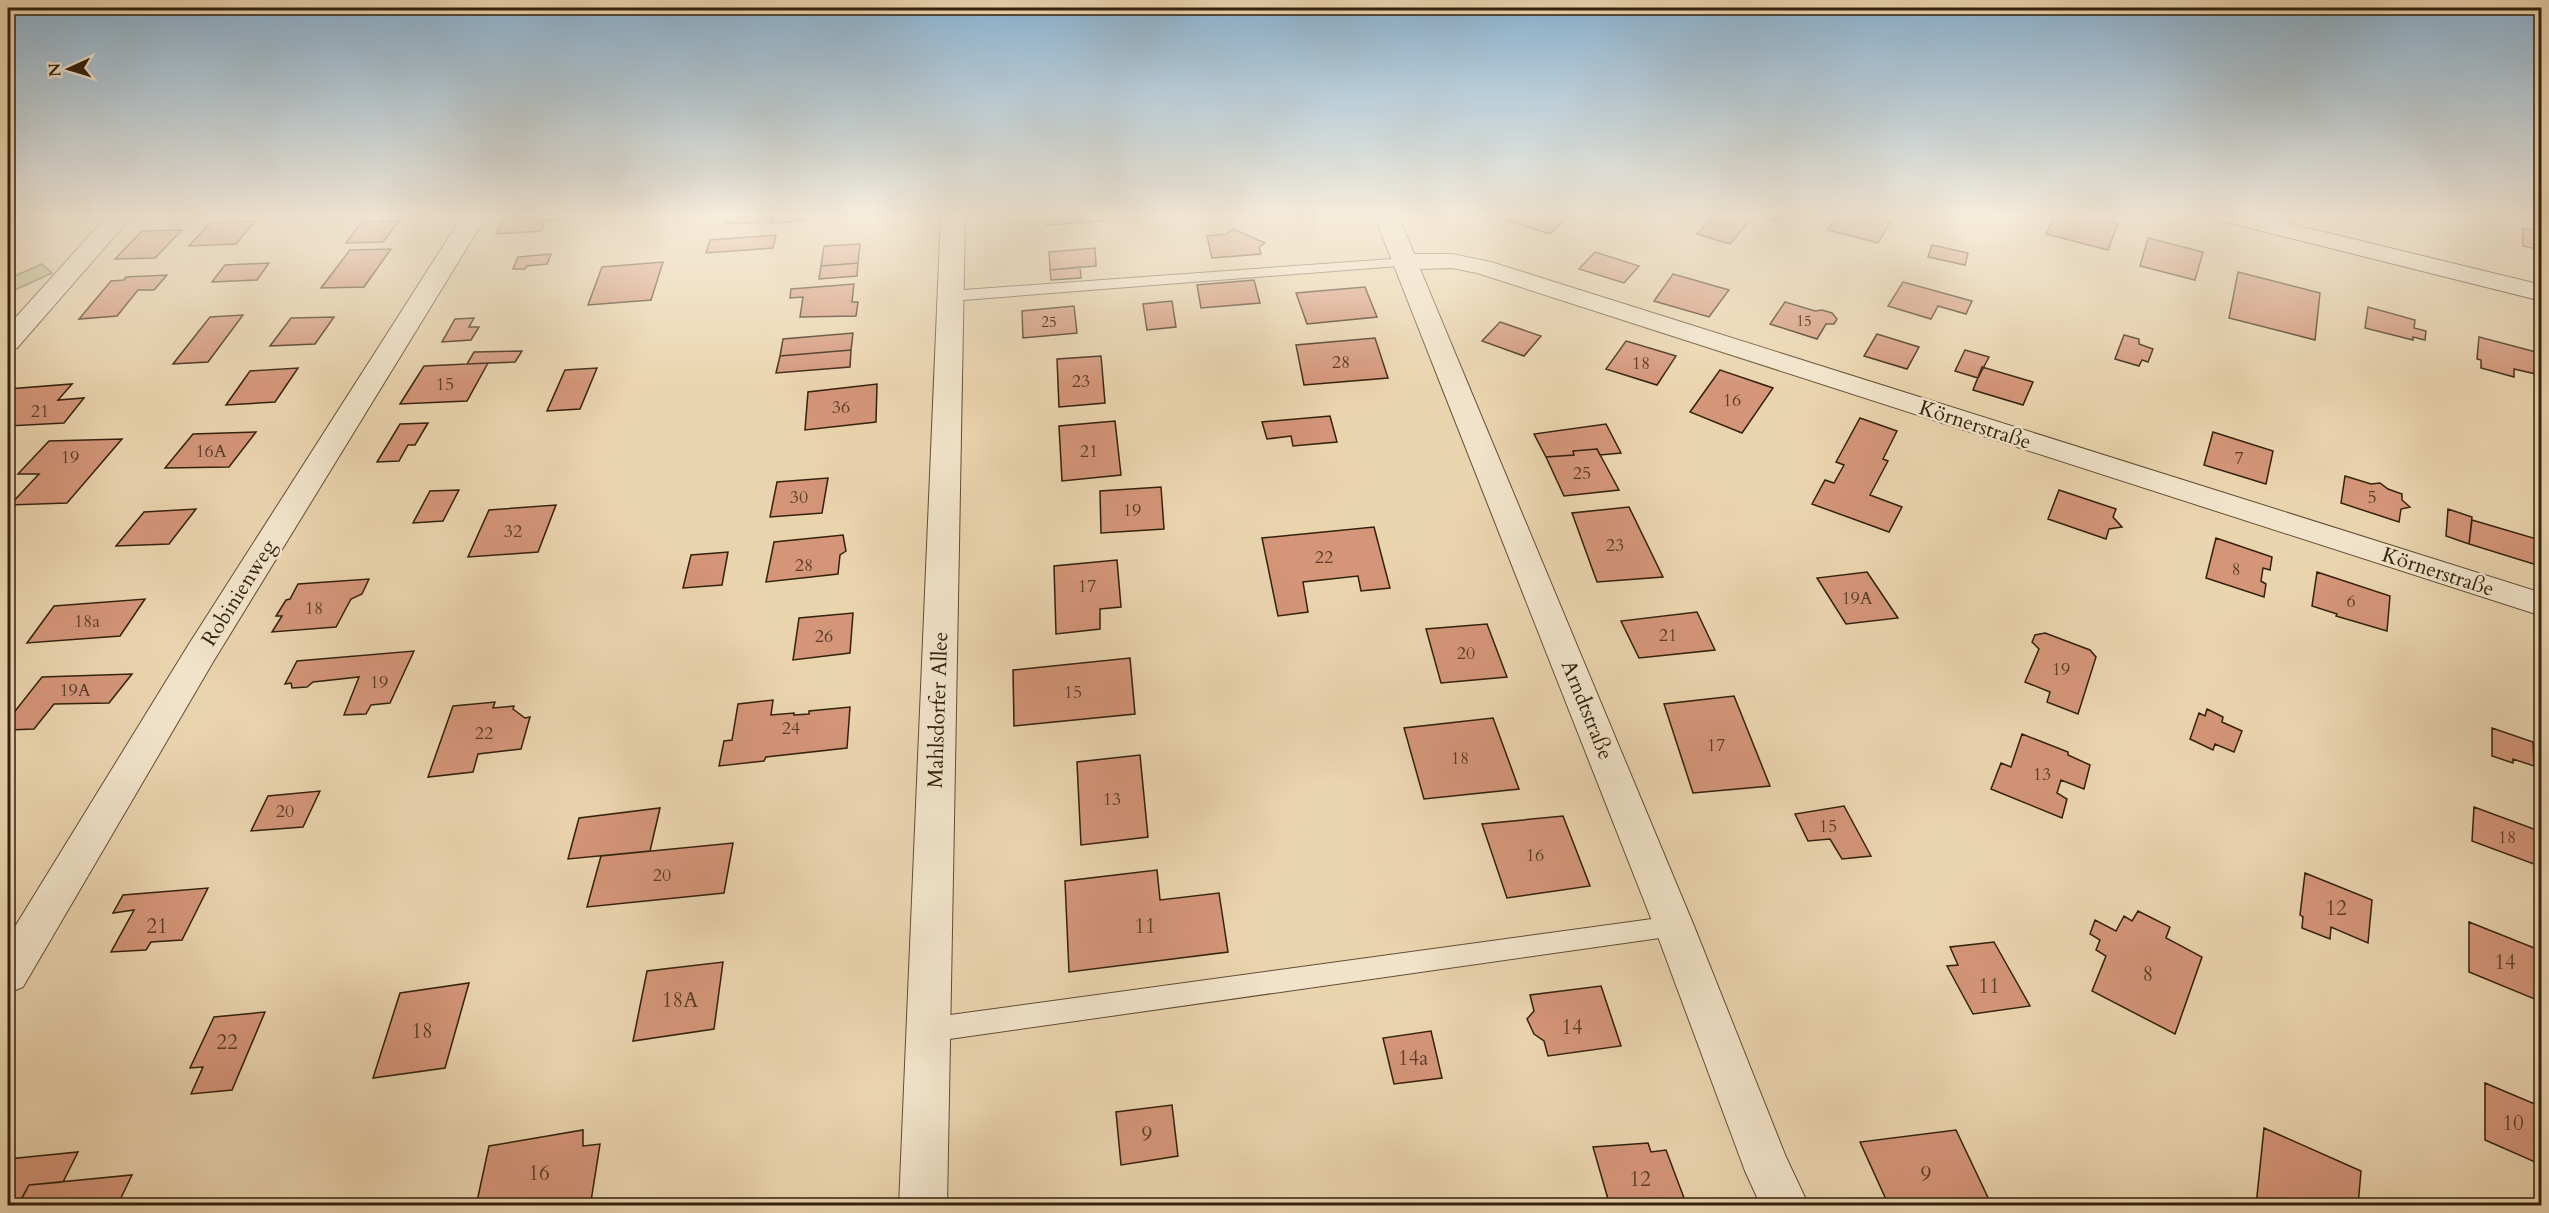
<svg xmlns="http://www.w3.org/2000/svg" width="2549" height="1213" font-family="Cardo,serif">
  <rect width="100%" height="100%" fill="#ead4ae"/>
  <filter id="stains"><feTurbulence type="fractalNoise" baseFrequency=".00333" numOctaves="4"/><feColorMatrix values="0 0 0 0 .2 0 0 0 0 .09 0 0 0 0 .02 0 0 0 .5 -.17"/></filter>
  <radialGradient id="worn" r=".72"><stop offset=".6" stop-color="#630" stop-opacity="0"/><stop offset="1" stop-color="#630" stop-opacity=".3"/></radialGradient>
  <path fill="#b9bc89" stroke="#766e4a" stroke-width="1.5" d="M42,264L52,273L8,293V279Z"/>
  <path fill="#d49579" stroke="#33210c" stroke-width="1.5" d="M27,215H78L23,219Z
    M506,215H560L558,220L545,221L541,231L496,234Z
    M731,215H760L757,223H727Z
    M775,215H793L792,219L804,218V221L770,223L772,216Z
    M1046,215H1104V221L1046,225Z
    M1512,215H1569L1550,234L1506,220Z
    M1713,215H1754L1730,244L1697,234Z
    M1754,215H1782L1777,222Z
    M1838,215H1860L1890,222L1878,243L1828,230Z
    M2055,215H2084L2118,223L2108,250L2046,234Z
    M255,221L236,244L189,246L210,223Z
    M399,221L383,242L346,243L362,222Z
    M2523,228L2542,232V250L2523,246Z
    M1233,229L1265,243L1259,247L1261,254L1212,258L1207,236L1226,234Z
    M182,230L155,258L115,259L142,231Z
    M776,235L773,248L706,253L710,240Z
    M2148,238L2203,252L2195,280L2140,266Z
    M860,244L858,263L821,266L824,246Z
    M1932,245L1968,253L1965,265L1928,257Z
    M1095,248L1096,266L1050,270L1049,252Z
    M391,249L364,287L321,288L350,250Z
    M1595,252L1639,266L1624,283L1579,269Z
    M551,254L547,264L527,266L525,269H513L518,257Z
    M663,262L651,300L588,305L602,267Z
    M269,263L257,280L212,282L225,265Z
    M858,263L857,276L819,279L821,266Z
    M1080,267L1081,278L1051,280L1050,270Z
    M2238,272L2320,293L2315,340L2229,318Z
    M1673,274L1729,290L1709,317L1654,301Z
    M167,275L154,290H138L117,316L79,319L111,281L124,280L126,277Z
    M1254,280L1260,303L1201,308L1197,285Z
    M1903,282L1972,301L1966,314L1938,306L1931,319L1888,306Z
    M854,284L852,302H858L856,316L800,317L803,297L790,298L791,289Z
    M1365,287L1377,317L1307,324L1296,293Z
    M1172,301L1176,327L1147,330L1143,304Z
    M1785,302L1815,311L1822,310L1832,313L1837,319L1834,324H1826L1817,339L1770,324Z
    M1074,306L1077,333L1023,338L1022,311Z
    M2368,307L2415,320L2414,328L2426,331L2425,340L2413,337V340L2365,328Z
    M243,315L208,362L173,364L210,317Z
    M334,317L315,344L270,346L291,318Z
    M474,318L469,327H479L471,340L442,342L455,319Z
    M1500,322L1541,336L1524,356L1482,341Z
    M853,333L851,350L780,356L783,339Z
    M1877,334L1919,347L1907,369L1864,356Z
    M2124,335L2139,339V344L2153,349L2148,362L2142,360L2139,366L2115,359Z
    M2479,337L2540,353V375L2514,369V377L2481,368V360L2477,359Z
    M1375,338L1388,378L1304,385L1296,345Z
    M1626,341L1676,356L1657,385L1606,369Z
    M851,350L850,367L776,373L780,356Z
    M1965,350L1989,357L1978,378L1955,371Z
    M522,351L515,362L467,364L474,352Z
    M1101,356L1105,403L1059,407L1057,359Z
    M488,363L467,401L400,404L424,366Z
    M1982,367L2033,382L2023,405L1973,390Z
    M298,368L275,402L226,405L250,371Z
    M597,368L580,409L547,411L565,370Z
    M1720,370L1773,388L1742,433L1690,412Z
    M72,384L58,400L84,398L64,423L8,426V389Z
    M877,384L876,422L805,430L808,392Z
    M1330,416L1337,442L1293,446L1291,436L1267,439L1262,422Z
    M1860,418L1897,431L1883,459L1888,461L1870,495L1902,507L1889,532L1812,504L1825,480L1834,483L1844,465L1836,462Z
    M1115,421L1121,475L1062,481L1059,426Z
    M428,423L415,445H408L399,461L377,462L400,424Z
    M1606,424L1621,453L1600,455L1597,449L1573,451L1574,455L1546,457L1534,434Z
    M256,432L229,467L165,468L193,434Z
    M2213,432L2273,451L2266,484L2204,465Z
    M122,439L67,503L10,505L39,474H18L49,441Z
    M1597,449L1619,490L1564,496L1546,457L1574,455L1573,451Z
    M2345,476L2371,484L2380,483L2388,489L2402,494V500L2410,507L2401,509L2399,522L2341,503Z
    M828,478L822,513L770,517L777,482Z
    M1161,487L1164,529L1101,533L1100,491Z
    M459,490L443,521L413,523L430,491Z
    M2059,490L2116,509L2113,517L2122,527L2109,529L2106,539L2048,519Z
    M556,505L538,552L468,557L489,510Z
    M1629,507L1663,577L1597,582L1572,513Z
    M196,509L169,544L116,546L144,512Z
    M2448,509L2472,517L2469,544L2446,536Z
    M2472,520L2540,540V566L2469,544Z
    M1374,527L1390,588L1361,591L1358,576L1303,582L1308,612L1278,616L1262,538Z
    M843,535L846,551L840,555L838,574L766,582L774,542Z
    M2216,538L2272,557L2270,570L2263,568L2261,581L2266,584L2264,597L2206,578Z
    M728,552L722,585L683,588L691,555Z
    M1117,560L1121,607L1100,609V629L1056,634L1054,566Z
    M1867,572L1898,618L1846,624L1817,578Z
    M2317,572L2390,596L2387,631L2336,616L2337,614L2312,606Z
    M369,579L362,594L351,599L336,627L272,632L282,616H276L286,600L290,599L298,584Z
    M145,599L120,636L27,643L54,606Z
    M1697,612L1715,650L1639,658L1621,621Z
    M853,613L850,653L793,660L799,618Z
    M1487,624L1507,677L1441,683L1426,629Z
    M2045,633L2090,650L2096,657L2078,714L2047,702L2050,692L2025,682L2039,649L2032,642L2035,635Z
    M414,651L390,703L371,705L366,714L344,715L359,677L313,682L307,687L292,688L291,683L285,684L297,661Z
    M1130,658L1135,714L1014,726L1013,670Z
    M132,674L109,703L54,704L34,729L8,730V720L42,677Z
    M1734,696L1770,786L1693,793L1664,704Z
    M773,700L771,715L794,713V715L809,714V711L850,707L847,748L766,757L764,761L719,766L724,741L732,740L738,704Z
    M495,702L493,708L514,706L513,709L525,718L530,717L521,749L478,754L473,772L428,777L453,706Z
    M2207,709L2223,717L2222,722L2242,731L2234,752L2215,744L2213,750L2190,739L2199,713L2205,716Z
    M1493,718L1519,789L1424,799L1404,728Z
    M2492,728L2533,742L2534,766L2513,759V763L2492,756Z
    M2022,734L2068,752V755L2090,765L2084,789L2061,780L2057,793L2067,799L2062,818L1991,789L2001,763L2011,767Z
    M1140,755L1148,837L1081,845L1077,762Z
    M320,791L303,827L251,831L268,796Z
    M1844,806L1871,856L1842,859L1830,839L1808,841L1795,814Z
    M2474,807L2542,832V867L2472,841Z
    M660,808L650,851L568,859L579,818Z
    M1563,816L1590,886L1507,898L1482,824Z
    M733,843L724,893L587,907L601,856Z
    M1157,870L1160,900L1219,893L1228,952L1069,972L1065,881Z
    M2305,873L2372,900L2368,943L2331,927L2330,939L2302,928L2303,917L2300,915Z
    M208,888L182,940L151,942L146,950L111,952L134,910L113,913L123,895Z
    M2138,911L2170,927L2166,938L2202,957L2175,1034L2092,991L2106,956L2096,950L2100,940L2090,934L2095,920L2116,931L2124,916L2132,921Z
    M2469,922L2542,951V1002L2469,972Z
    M1994,942L2030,1006L1973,1014L1947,966L1958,965L1950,947Z
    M723,962L714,1029L633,1041L647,971Z
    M469,983L445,1068L373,1078L400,993Z
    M1601,986L1621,1046L1548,1056L1544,1041L1534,1034L1527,1019L1534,1011L1530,995Z
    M265,1012L232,1090L191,1094L203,1067L190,1068L214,1017Z
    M1431,1031L1442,1078L1394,1084L1383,1038Z
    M2485,1083L2542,1107V1165L2485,1140Z
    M1172,1105L1178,1156L1121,1165L1116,1112Z
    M2264,1128L2361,1171L2358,1206H2256Z
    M583,1130V1146L600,1144L591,1201L564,1206H476L489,1146Z
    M1956,1130L1992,1206H1889L1860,1142Z
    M1648,1143L1651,1152L1666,1150L1687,1206H1610L1593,1147Z
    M78,1152L63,1182L29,1185L18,1205L8,1206V1159Z
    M132,1175L117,1206H18L29,1185Z"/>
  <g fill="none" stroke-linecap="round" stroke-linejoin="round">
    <g stroke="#614e34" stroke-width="2">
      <path id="lane" d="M1406,258L1411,259L1413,262L1411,265L950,301L942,296L950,291Z
        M1674,916L1682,919L1686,926L1682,933L1674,936L928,1042L919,1038L915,1030L919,1022L928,1018Z"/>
    </g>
    <g stroke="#614e34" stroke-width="2">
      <path id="street" d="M108,215H133L17,348L8,350V326Z
        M463,215H487L213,662L23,987L8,993V938L189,644Z
        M941,215H965L947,1206H899Z
        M1374,215H1398L1414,254H1452L1491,262L2542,593V616L1477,273L1452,268L1420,269L1694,926L1786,1157L1809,1206H1761L1745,1171L1654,926Z"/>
    </g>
    <g stroke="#33210c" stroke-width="2">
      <path id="secondary" d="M2214,215H2254L2542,285V301L2218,220Z"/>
    </g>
    <use href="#lane" fill="#f1e3ca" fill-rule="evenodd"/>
    <use href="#street" fill="#f1e3ca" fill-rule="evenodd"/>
    <use href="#secondary" fill="#f1e3ca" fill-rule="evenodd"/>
  </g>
  <linearGradient id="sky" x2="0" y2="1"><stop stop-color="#8ab4d4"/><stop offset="0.56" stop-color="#f6ecdb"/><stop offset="1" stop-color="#f6ecdb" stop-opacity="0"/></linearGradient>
  <rect width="2549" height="385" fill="url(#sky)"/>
  <g text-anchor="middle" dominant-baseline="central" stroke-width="5" stroke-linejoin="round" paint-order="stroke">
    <g font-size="15" fill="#5b3e27">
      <text x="1804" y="321">15</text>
      <text x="1049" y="322">25</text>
    </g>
    <g font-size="18" fill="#5b3e27">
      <text x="1341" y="362">28</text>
      <text x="1641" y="363">18</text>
      <text x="1081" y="381">23</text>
      <text x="445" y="384">15</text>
      <text x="1732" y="400">16</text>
      <text x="841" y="407">36</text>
      <text x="40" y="411">21</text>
      <text x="211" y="451">16A</text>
      <text x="1089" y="451">21</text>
      <text x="70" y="457">19</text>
      <text x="2239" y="458">7</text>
      <text x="1582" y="473">25</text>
      <text x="799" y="497">30</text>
      <text x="2372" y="497">5</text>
      <text x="1132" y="510">19</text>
      <text x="513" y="531">32</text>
      <text x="1615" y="545">23</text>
      <text x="1324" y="557">22</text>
      <text x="804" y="565">28</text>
      <text x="2236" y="569">8</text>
      <text x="1087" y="586">17</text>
      <text x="1857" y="598">19A</text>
      <text x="2351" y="601">6</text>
      <text x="314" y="608">18</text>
      <text x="87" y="621">18a</text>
      <text x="1668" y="635">21</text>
      <text x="824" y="636">26</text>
      <text x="1466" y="653">20</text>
      <text x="2061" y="669">19</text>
      <text x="379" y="682">19</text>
      <text x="75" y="690">19A</text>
      <text x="1073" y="692">15</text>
      <text x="791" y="728">24</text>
      <text x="484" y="733">22</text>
      <text x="1716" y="745">17</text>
      <text x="1460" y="758">18</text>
      <text x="2042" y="774">13</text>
      <text x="1112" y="799">13</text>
      <text x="285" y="811">20</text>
      <text x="1828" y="826">15</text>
      <text x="2507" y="837">18</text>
      <text x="1535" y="855">16</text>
      <text x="662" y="875">20</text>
    </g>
    <g font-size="21" fill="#33210c" stroke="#f1e3ca">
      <text transform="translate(1975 425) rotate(18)">Körnerstraße</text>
      <text transform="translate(2438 572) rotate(18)">Körnerstraße</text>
      <text transform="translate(239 593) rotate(-58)">Robinienweg</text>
      <text transform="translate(938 710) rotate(-88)">Mahlsdorfer Allee</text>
      <text transform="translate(1587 710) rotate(68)">Arndtstraße</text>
    </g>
    <g font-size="21" fill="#5b3e27">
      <text x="2336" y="908">12</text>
      <text x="157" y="926">21</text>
      <text x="1145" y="926">11</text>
      <text x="2505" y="962">14</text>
      <text x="2148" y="974">8</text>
      <text x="1989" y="986">11</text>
      <text x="680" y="1000">18A</text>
      <text x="1572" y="1027">14</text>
      <text x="422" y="1031">18</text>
      <text x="227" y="1042">22</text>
      <text x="1413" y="1058">14a</text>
      <text x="2513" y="1123">10</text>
      <text x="1147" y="1134">9</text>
      <text x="539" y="1173">16</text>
      <text x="1926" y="1174">9</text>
      <text x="1640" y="1179">12</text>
    </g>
  </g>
  <rect width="2549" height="1213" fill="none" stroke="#ead4ae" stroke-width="30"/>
  <rect x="9" y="9" width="2531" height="1195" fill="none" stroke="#33210c" stroke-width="3"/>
  <rect x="15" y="15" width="2519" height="1183" fill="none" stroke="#33210c" stroke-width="1.5"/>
  <g transform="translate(69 69) rotate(266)" stroke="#f1e3ca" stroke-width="4.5" paint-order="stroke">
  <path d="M0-4.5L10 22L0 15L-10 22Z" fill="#33210c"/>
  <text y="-9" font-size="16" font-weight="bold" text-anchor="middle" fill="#33210c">N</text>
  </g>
  <rect width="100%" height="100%" filter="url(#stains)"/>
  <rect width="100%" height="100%" fill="url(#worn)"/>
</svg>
